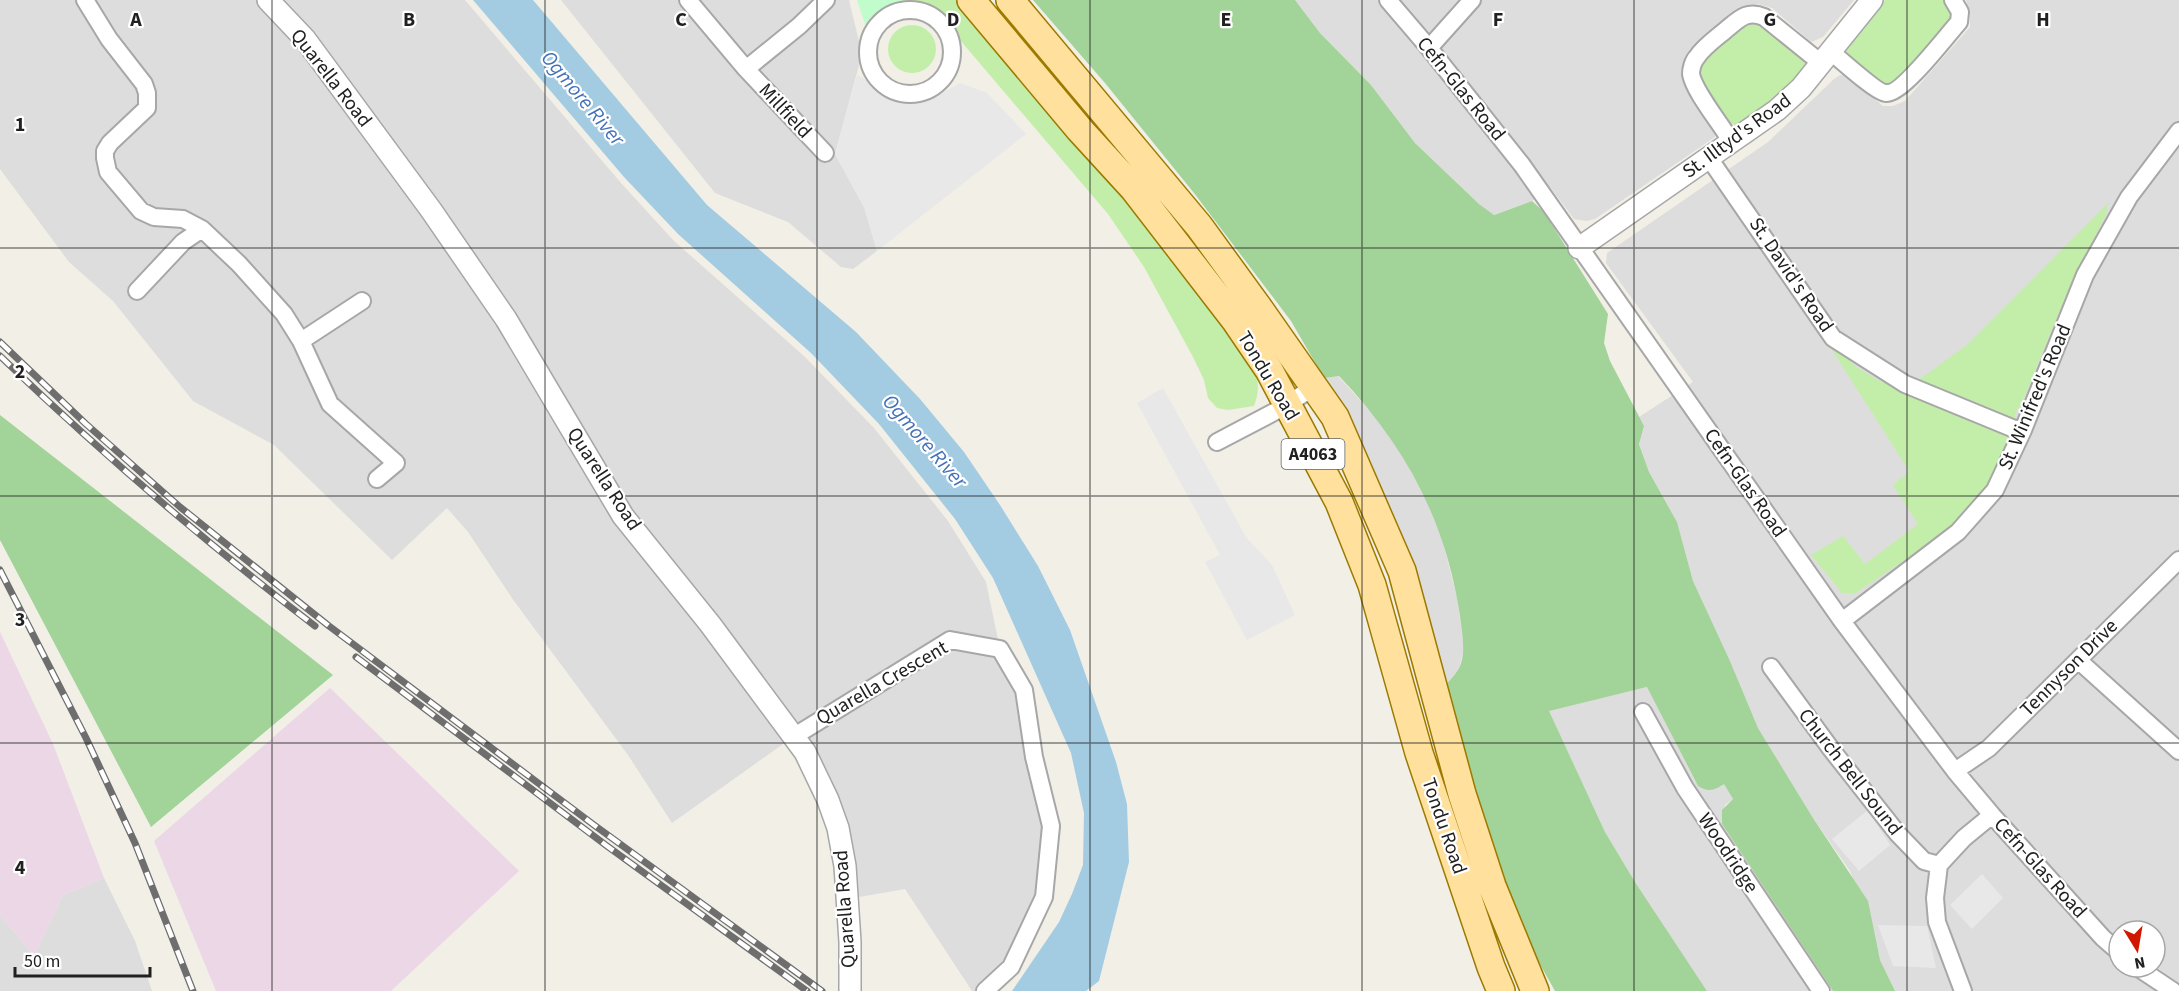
<svg xmlns="http://www.w3.org/2000/svg" width="2179" height="991" font-family="'Source Sans 3',sans-serif">
  <rect width="100%" height="100%" fill="#f1efe6"/>
  <path fill="#dedddd" fill-rule="evenodd" d="M0,0H465L621,183L674,241L804,356L874,428L948,521L986,582L1000,649L1024,690L1051,826L1044,897L1011,967L985,991H972L905,889L848,899L845,866L793,737L672,823L628,755L514,601L468,532L447,508L392,560L274,445L193,401L113,301L69,262L0,169Z
    M561,0H849L862,54L835,154L864,207L877,251L853,269L841,267L788,222L715,193Z
    M1295,0H1854L1823,37L1811,42L1772,8L1758,4L1752,6L1690,55L1682,70L1683,81L1715,131V137L1595,219L1587,221L1574,219L1550,187L1532,201L1493,215L1479,204L1415,143L1371,85L1320,33Z
    M1966,0H2179V991H1895L1880,960L1874,936L1850,871L1813,818L1758,728L1730,661L1693,581L1677,522L1649,472L1639,443L1644,426L1639,417L1693,382L1606,263L1607,253L1768,142L1834,79L1840,75H1846L1883,106H1893L1905,101L1970,27V16ZM2119,931H2155V967H2119Z
    M1338,376L1381,423L1399,449L1429,505L1441,535L1457,597L1464,647L1459,669L1443,688L1324,378Z
    M1648,687L1695,781L1720,787L1724,783L1733,799L1725,805L1722,824L1833,991H1707L1635,882L1605,832L1548,710Z
    M104,878L135,941L152,991H0V915L34,956L63,895Z"/>
  <path fill="#ebd7e5" d="M0,632L53,744L104,878L63,895L34,956L0,915Z
    M330,688L519,871L391,991H216L154,841Z"/>
  <path fill="#c3eea9" d="M903,0H959L1126,198L1215,309L1255,370C1259,384 1259,393 1254,406L1228,410L1217,408L1208,398L1204,380L1193,357L1144,267L1108,214L943,20L925,8L898,7Z
    M1885,0H1945C1952,7 1952,13 1949,23L1897,82L1885,86L1846,58V48Z
    M1752,21L1759,22L1806,61V65L1774,101L1735,125L1730,123C1719,108 1690,82 1701,62C1705,54 1735,31 1744,24Z
    M888 49a24 24 0 1 1 48 0a24 24 0 1 1-48 0Z
    M2108,203L2106,215L2072,281L2021,405L2017,410C2010,432 2005,456 1994,476C1965,525 1902,561 1856,593H1842L1811,555L1843,536L1865,564L1918,524L1893,485L1909,471L1827,342L1857,367L1881,382L1909,383L1923,377L1968,344Z"/>
  <path fill="#a2d398" d="M1033,0H1295L1320,33L1371,85L1415,143L1479,204L1494,215L1532,201L1544,212L1608,314L1604,343L1610,361L1644,426L1639,444L1649,472L1677,522L1693,581L1730,661L1758,728L1813,818L1868,901L1880,960L1895,991H1833L1722,824V810L1733,799L1724,784C1715,790 1709,793 1698,786L1647,687L1549,711L1605,832L1635,882L1707,991H1555L1523,934L1496,863L1443,688C1448,682 1454,676 1458,670C1467,654 1462,634 1460,616C1446,521 1405,445 1339,376L1324,378L1291,321L1194,193L1105,83Z
    M0,415L333,675L151,827L0,540Z"/>
  <path fill="#c1fdcc" d="M857,0H903L898,7L866,27Z"/>
  <path fill="#e8e8e8" d="M857,75L898,97L918,100L939,95L960,83L987,93L1026,134L877,251L864,207L835,154Z
    M1163,388L1246,537L1272,565L1295,615L1247,640L1205,562L1220,555L1137,403Z
    M1868,810L1890,845L1859,871L1832,839Z
    M1982,874L2003,898L1972,929L1950,905Z
    M1878,925L1927,926L1936,968L1893,966Z"/>
  <path fill="#a3cce2" d="M473,0H533L707,205L856,332L920,399L964,452L1000,505L1038,566L1070,630L1116,762L1127,804L1129,862L1099,981L1086,991H1012L1059,922L1072,894L1083,865L1084,813L1071,753L993,578L955,519L879,424L811,353L678,234L624,177Z"/>
  <g fill="none" stroke-linecap="round" stroke-linejoin="round">
    <g stroke="#a7a7a7" stroke-width="20">
      <path id="minor" d="M85,0L109,39L144,84L147,93V108L110,143L105,151V158L108,172L141,211L154,217L183,219L202,229L239,264L284,314L301,341L330,404L396,463L377,479
        M688,0L746,69L799,26L826,0
        M1388,0L1429,48L1522,165L1842,621L1955,771L1992,815L2103,938L2119,952
        M868 52a42 42 0 1 1 84 0a42 42 0 1 1-84 0Z
        M1429,48L1472,0
        M1830,51C1840,59 1877,93 1886,93C1902,95 1947,35 1959,22L1960,12L1953,0
        M746,69L825,153
        M1732,143C1722,125 1694,92 1691,74C1691,69 1693,61 1697,57C1704,46 1718,37 1728,28C1740,18 1748,10 1764,17L1821,63
        M1709,158L1833,338L1905,384L2012,428L2023,430
        M137,291L183,242L202,229
        M301,341L362,301
        M1217,442L1278,410L1314,387
        M1842,621L1958,532L1995,490L2023,430L2085,275L2129,197L2179,131
        M2078,660L2179,751
        M1771,667L1831,749L1898,834L1924,861L1939,865L1935,898L1937,922L1963,991
        M1643,712L1685,788L1821,991
        M793,737L950,640L1000,649L1024,690L1034,757L1051,826L1044,897L1011,967L985,991
        M1955,771L1989,748L2179,560
        M1939,865L1964,838L1992,815
        M2137,967L2173,991"/>
    </g>
    <g stroke="#a7a7a7" stroke-width="24">
      <path id="tertiary" d="M268,0L305,39L431,210L506,319L623,516L710,624L805,752L828,800L838,828L845,866L850,942V991
        M1579,248L1777,110L1801,88L1872,0"/>
    </g>
    <g stroke="#9c7a00" stroke-width="30">
      <path id="primary" d="M971,0L1080,130L1134,189L1235,320L1269,370L1339,502L1372,585L1419,753L1491,967L1501,991
        M1010,0L1199,226L1258,307L1335,417L1402,571L1462,794L1492,886L1535,991"/>
    </g>
    <use href="#minor" stroke="#fff" stroke-width="16"/>
    <use href="#tertiary" stroke="#fff" stroke-width="21"/>
    <use href="#primary" stroke="#ffe09d" stroke-width="27"/>
    <g stroke="#6e6e6e" stroke-width="7">
      <path id="rail" d="M0,342L86,424L180,507L329,626L594,825L822,991
        M0,356C100,452 205,542 315,626
        M0,570L86,738L135,843L193,991
        M356,657L607,846L807,991"/>
    </g>
    <use href="#rail" stroke="#fff" stroke-width="4.5" stroke-dasharray="14" stroke-linecap="butt"/>
  </g>
  <path fill="none" stroke="#202020" stroke-width="1.5" stroke-opacity="0.55" d="M272,0V991M545,0V991M817,0V991M1090,0V991M1362,0V991M1634,0V991M1907,0V991M0,248H2179M0,496H2179M0,743H2179"/>
  <g text-anchor="middle" dominant-baseline="central" stroke-width="4.5" stroke-linejoin="round" paint-order="stroke">
    <rect fill="#fff" stroke="#636363" stroke-width="1.5" x="1281.5" y="439" width="63" height="30" rx="4.5"/>
    <g font-size="18" font-weight="bold" fill="#202020">
      <text x="1313" y="454">A4063</text>
    </g>
    <g font-size="20" fill="#202020" stroke="#fff">
      <text transform="translate(331 78) rotate(52)">Quarella Road</text>
      <text transform="translate(1461 89) rotate(51)">Cefn-Glas Road</text>
      <text transform="translate(785 111) rotate(47)">Millfield</text>
      <text transform="translate(1737 136) rotate(-36)">St. Illtyd's Road</text>
      <text transform="translate(1791 275) rotate(56)">St. David's Road</text>
      <text transform="translate(1268 376) rotate(59)">Tondu Road</text>
      <text transform="translate(2035 397) rotate(-67)">St. Winifred's Road</text>
      <text transform="translate(604 479) rotate(57)">Quarella Road</text>
      <text transform="translate(1745 483) rotate(55)">Cefn-Glas Road</text>
      <text transform="translate(2069 668) rotate(-45)">Tennyson Drive</text>
      <text transform="translate(882 683) rotate(-30)">Quarella Crescent</text>
      <text transform="translate(1850 772) rotate(52)">Church Bell Sound</text>
      <text transform="translate(1444 826) rotate(71)">Tondu Road</text>
      <text transform="translate(1728 853) rotate(56)">Woodridge</text>
      <text transform="translate(2040 868) rotate(48)">Cefn-Glas Road</text>
      <text transform="translate(845 909) rotate(-94)">Quarella Road</text>
    </g>
    <g font-size="21" font-style="italic" fill="#4471b7" stroke="#fff">
      <text transform="translate(583 98) rotate(50)">Ogmore River</text>
      <text transform="translate(925 441) rotate(49)">Ogmore River</text>
    </g>
  </g>
  <g font-size="20" text-anchor="middle" font-weight="bold" fill="#202020" stroke="#fff" stroke-width="4.5" stroke-linejoin="round" paint-order="stroke">
    <text x="136" y="26">A</text>
    <text x="409" y="26">B</text>
    <text x="681" y="26">C</text>
    <text x="953" y="26">D</text>
    <text x="1226" y="26">E</text>
    <text x="1498" y="26">F</text>
    <text x="1770" y="26">G</text>
    <text x="2043" y="26">H</text>
    <text x="20" y="131">1</text>
    <text x="20" y="378">2</text>
    <text x="20" y="626">3</text>
    <text x="20" y="874">4</text>
  </g>
  <g transform="translate(2137 949) rotate(169)"><circle r="28" fill="#ffffff" stroke="#a6a6a6" stroke-width="1.5"/>
  <path d="M0-4.5L10 22L0 15L-10 22Z" fill="#d01800"/>
  <text y="-9" font-size="16" font-weight="bold" text-anchor="middle" fill="#202020">N</text>
  </g>
  <path d="M15 967v9h135v-9" fill="none" stroke="#202020" stroke-width="3"/>
  <text x="24" y="967" font-size="18" fill="#202020" stroke="#ffffff" stroke-width="4.5" paint-order="stroke">50 m</text>
</svg>
